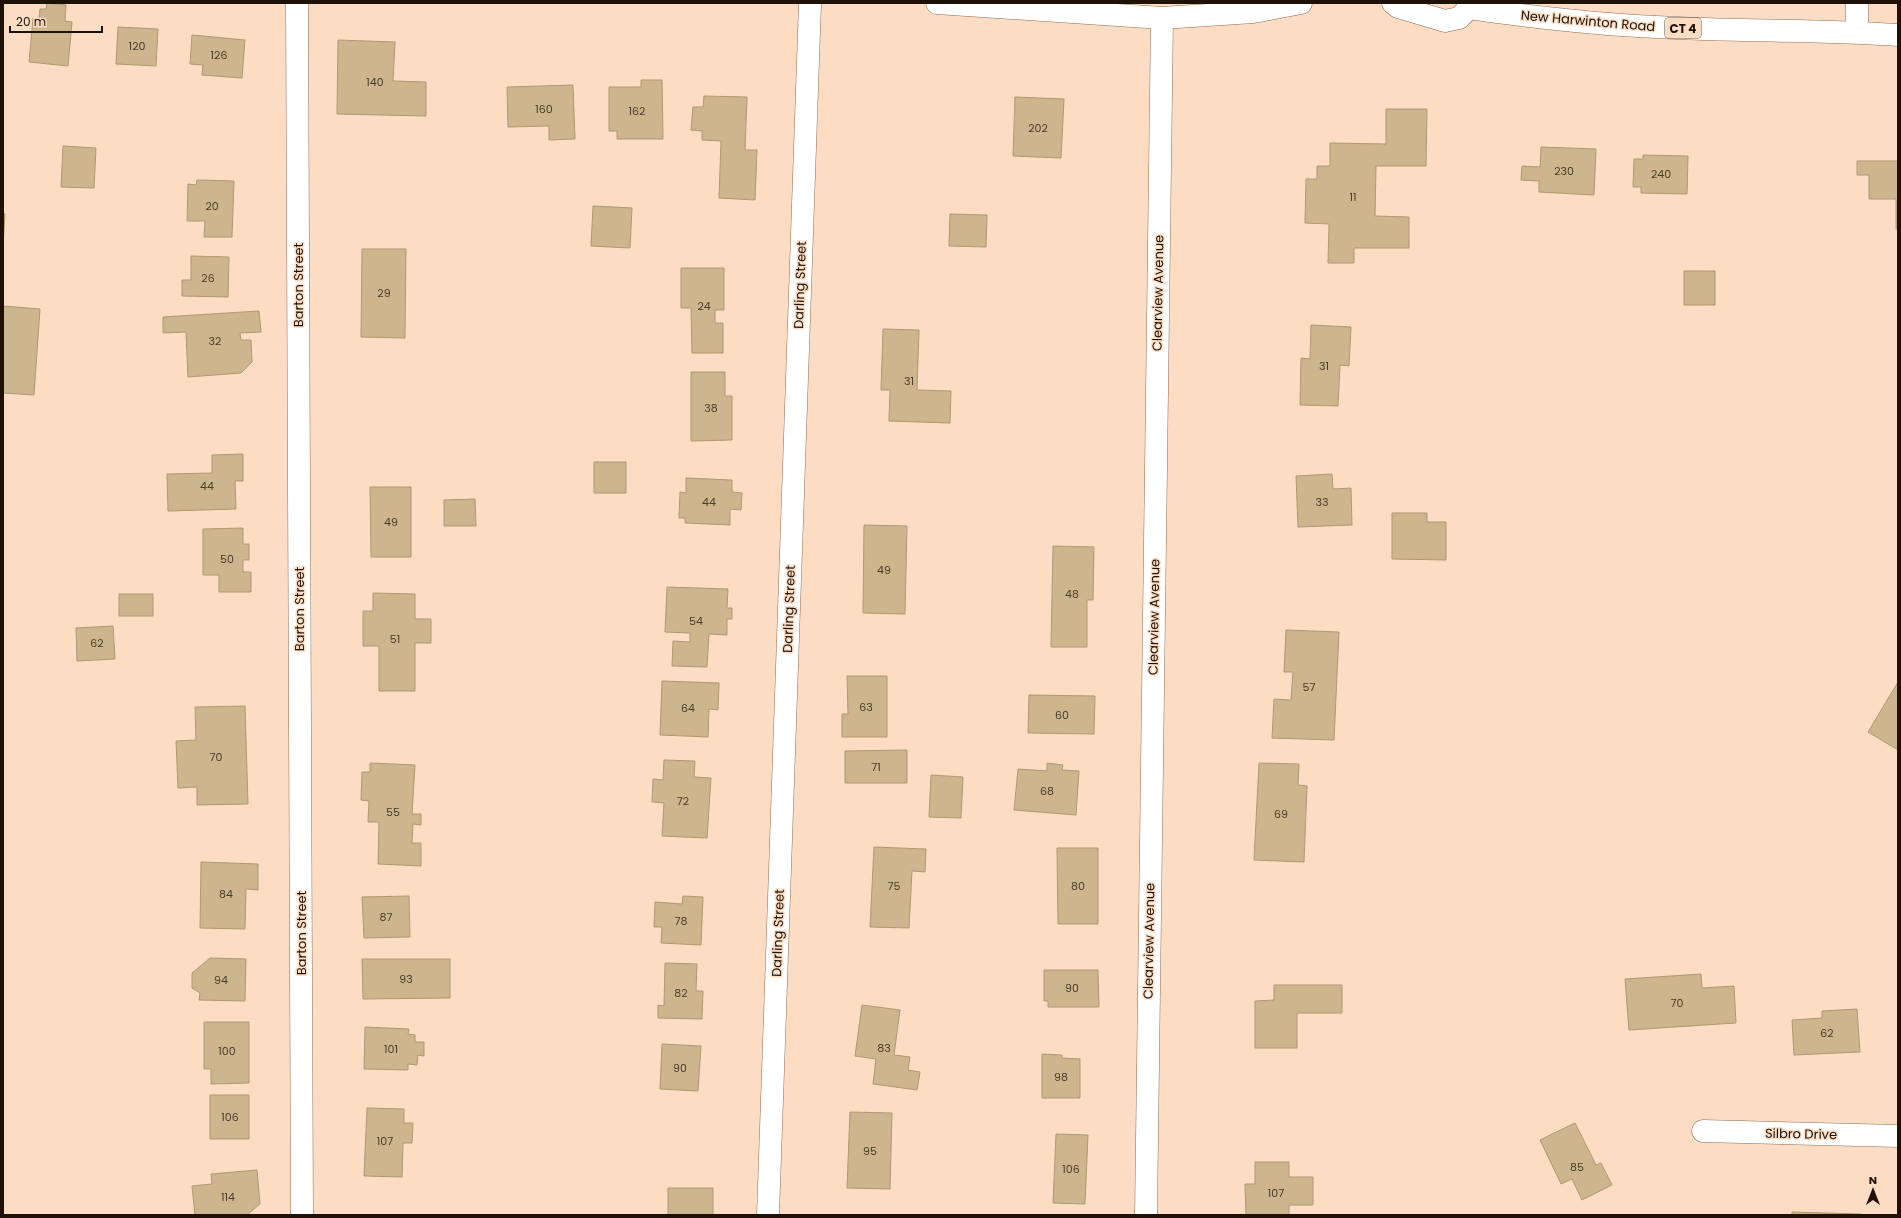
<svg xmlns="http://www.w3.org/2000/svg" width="1901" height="1218" font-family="Poppins,sans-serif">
  <rect width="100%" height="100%" fill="#fcddc4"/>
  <path fill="#cdb68e" stroke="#af9872" d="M47,3L66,5L65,21L72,22L68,66L29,62L33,18L39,19L40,9H46Z
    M118,27L158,29L156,66L116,64Z
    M192,35L245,40L242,78L202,75L203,65L190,64Z
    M338,40L395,42L393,81L426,82V116L337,114Z
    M641,80H662L663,139H617V131H609V87H641Z
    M573,85L575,139L549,140V126L508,127L507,87Z
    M704,96L747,97L745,150H757L755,200L719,198L721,141L702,140V131L691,130L693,107H703Z
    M1015,97L1064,99L1061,158L1013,156Z
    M1386,109H1427L1426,166H1376L1375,216L1409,217V248H1354V263H1328L1329,224L1305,223L1306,179H1317V166H1330V143L1386,144Z
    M63,146L96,148L94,188L61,187Z
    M1541,147L1596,149L1594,195L1539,192V181L1521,180L1522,166L1540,167Z
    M1643,155L1688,156L1687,194L1641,193V187H1633L1634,159H1643Z
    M1857,161H1898V229H1896V199H1869V175H1857Z
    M197,180L234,181L232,237H204L205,221H187L188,184L196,185Z
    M593,206L632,208L630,248L591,246Z
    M3,214H5L3,246Z
    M950,214L987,215L986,247L949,246Z
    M362,249H406L405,338L361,337Z
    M191,256L229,257L228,297L182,296V280H191Z
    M681,268H724V310H715V323H723V353H692L691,308H681Z
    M1684,271H1715V305H1684Z
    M3,306L40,309L34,395L3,393Z
    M259,311L261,332L240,333L241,340H251L252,362L241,373L188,377L186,332L163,333V317Z
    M1311,325L1351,327L1349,366L1340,365L1338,406L1300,405L1301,358L1310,359Z
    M883,329L919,330L917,390L951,391L950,423L889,421L890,390H881Z
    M691,372H725V396H732V440L691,441Z
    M243,454V481H235L236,509L168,511L167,474L212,473V455Z
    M594,462H626V493H594Z
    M1332,474L1333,489L1351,488L1352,525L1298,527L1296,476Z
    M686,478L732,480V492L742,493L741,510L730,509V525L685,523V518H679L680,492L686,493Z
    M370,487H411V557H371Z
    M475,499L476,526H444V500Z
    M1392,513H1427V522H1446V560L1392,559Z
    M864,525L907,526L905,614L863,613Z
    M243,528V544H249V560H243V572H251V592H219V575H203V529Z
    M1053,546L1094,547L1093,600H1087V647H1051Z
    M667,587L728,589L727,608H732V619H727V635L709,634L707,667L672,666L673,641L690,642V633L665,632Z
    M373,593L415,594V619H431V643H415V691H379V646H363V611H373Z
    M119,594H153V616H119Z
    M113,626L115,659L77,661L76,628Z
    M1286,630L1339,632L1334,740L1272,738L1274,699L1291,700L1293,672H1284Z
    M847,676H887V737H842V714H848Z
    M662,681L719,683L718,710L709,709L708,737L660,735Z
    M1898,682V750L1868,732Z
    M1029,695L1095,696L1094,734L1028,733Z
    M245,706L248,804L197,805V787L178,788L176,741L196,740L195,707Z
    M907,750V783H845V751Z
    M664,760L695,761L694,777L711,778L707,838L662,836L664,803L652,802L653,779L663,780Z
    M370,763L415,765L412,814H421V825L413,824L412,843H421V866L378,864L379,822H368L369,801L361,800L362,772H370Z
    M1047,763L1063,765L1062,770L1079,771L1076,815L1014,810L1018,769L1047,771Z
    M1259,763L1299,764L1298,785L1307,786L1304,862L1254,860Z
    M931,775L963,777L961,818L929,817Z
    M874,847L926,849L925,872L912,871L909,928L870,927Z
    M1057,848H1098V924H1058Z
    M201,862L258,864V890L246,889L245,929L200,928Z
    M409,896L410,937L364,938L362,897Z
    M683,896L703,897L701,945L661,943L662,927H654L655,902L682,904Z
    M210,958L246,959L245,1001L199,1000L200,993L192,988V973Z
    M362,959H450V998L363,999Z
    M665,963L697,964L696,991H703L702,1019L658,1018V1005L664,1006Z
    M1044,970H1098L1099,1007H1048V1001H1044Z
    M1701,974L1702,988L1734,986L1736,1023L1629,1030L1625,979Z
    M1274,985H1342V1013H1297V1048H1255V1001L1274,1000Z
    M862,1005L900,1010L894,1055L910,1057L908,1070L920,1072L917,1090L873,1084L876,1059L855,1056Z
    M1857,1009L1860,1052L1794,1055L1792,1020L1822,1018V1011Z
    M204,1022H249V1083L211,1084V1069H204Z
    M365,1027L409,1029L408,1034L415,1035V1042H424V1056L418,1055L417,1065L408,1064V1070L364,1069Z
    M662,1044L701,1046L698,1091L660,1089Z
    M1042,1054L1062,1055V1058L1080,1059V1098H1042Z
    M210,1095H249V1139H210Z
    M367,1108L404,1109V1123H413L412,1143H403L402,1177L364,1176Z
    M850,1112L892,1113L890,1189L847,1188Z
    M1575,1123L1596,1165L1601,1163L1612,1185L1582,1200L1572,1179L1561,1184L1540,1140Z
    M1056,1134L1088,1135L1085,1204L1053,1203Z
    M1255,1162H1289V1177H1313V1205H1289V1215H1246L1245,1184H1255Z
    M257,1170L260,1204L247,1215H195L192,1186L212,1184L211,1174Z
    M668,1188H713V1215H668Z
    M1792,1212L1861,1214V1215H1792Z"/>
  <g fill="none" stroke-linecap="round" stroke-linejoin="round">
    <g stroke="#8f6d51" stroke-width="23">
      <path id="street" d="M297,3L302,1215
        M1857,32V3
        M1703,1131L1898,1136
        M768,1215L810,3"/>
    </g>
    <g stroke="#8f6d51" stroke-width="23">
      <path id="secondary" d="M937,3L1162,18L1253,12L1301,3
        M1146,1215L1162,18"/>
    </g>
    <g stroke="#8f6d51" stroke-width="23">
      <path id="primary" d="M1393,3L1398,7L1445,21L1459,18L1469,8
        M1469,8C1532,17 1593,24 1656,27C1737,32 1817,29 1898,35"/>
    </g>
    <use href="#street" stroke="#fff" stroke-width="22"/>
    <use href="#secondary" stroke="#fff" stroke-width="22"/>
    <use href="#primary" stroke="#fff" stroke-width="22"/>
  </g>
  <g text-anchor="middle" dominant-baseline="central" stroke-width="3" stroke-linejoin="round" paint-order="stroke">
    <g font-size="11" fill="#4a3a28">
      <text x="137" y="46">120</text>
      <text x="219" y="55">126</text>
      <text x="375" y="82">140</text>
      <text x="544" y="109">160</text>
      <text x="637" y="111">162</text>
      <text x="1038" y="128">202</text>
      <text x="1564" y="171">230</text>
      <text x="1661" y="174">240</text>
      <text x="1353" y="197">11</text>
      <text x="212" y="206">20</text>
      <text x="208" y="278">26</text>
      <text x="384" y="293">29</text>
      <text x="704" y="306">24</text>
      <text x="215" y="341">32</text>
      <text x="1324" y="366">31</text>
      <text x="909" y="381">31</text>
      <text x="711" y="408">38</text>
      <text x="207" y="486">44</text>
      <text x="709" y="502">44</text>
      <text x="1322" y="502">33</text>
      <text x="391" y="522">49</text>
      <text x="227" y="559">50</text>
      <text x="884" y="570">49</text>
      <text x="1072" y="594">48</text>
      <text x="696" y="621">54</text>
      <text x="395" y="639">51</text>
      <text x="97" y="643">62</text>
      <text x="1309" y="687">57</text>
      <text x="866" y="707">63</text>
      <text x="688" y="708">64</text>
      <text x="1062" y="715">60</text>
      <text x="216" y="757">70</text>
      <text x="876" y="767">71</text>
      <text x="1047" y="791">68</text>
      <text x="683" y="801">72</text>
      <text x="393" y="812">55</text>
      <text x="1281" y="814">69</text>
      <text x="894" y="886">75</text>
      <text x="1078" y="886">80</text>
      <text x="226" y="894">84</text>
      <text x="386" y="917">87</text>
      <text x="681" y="921">78</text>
      <text x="406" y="979">93</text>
      <text x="221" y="980">94</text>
      <text x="1072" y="988">90</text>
      <text x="681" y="993">82</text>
      <text x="1677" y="1003">70</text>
      <text x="1827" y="1033">62</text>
      <text x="884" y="1048">83</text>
      <text x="391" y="1049">101</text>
      <text x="227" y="1051">100</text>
      <text x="680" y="1068">90</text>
      <text x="1061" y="1077">98</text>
      <text x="230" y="1117">106</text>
      <text x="385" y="1141">107</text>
      <text x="870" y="1151">95</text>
      <text x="1577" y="1167">85</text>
      <text x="1071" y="1169">106</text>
      <text x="1276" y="1193">107</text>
      <text x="228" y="1197">114</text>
    </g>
    <rect fill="#fcddc4" stroke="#614e3f" stroke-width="1" x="1665" y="18" width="36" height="20" rx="3"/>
    <g font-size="12" font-weight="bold" fill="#1e1106">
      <text x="1683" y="28">CT 4</text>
    </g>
    <g font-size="13" fill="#1e1106" stroke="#fcddc4">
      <text transform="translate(1588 21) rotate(5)">New Harwinton Road</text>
      <text transform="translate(298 285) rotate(-90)">Barton Street</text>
      <text transform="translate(800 285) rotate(-88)">Darling Street</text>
      <text transform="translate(1158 293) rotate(-89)">Clearview Avenue</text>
      <text transform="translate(299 609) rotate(-90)">Barton Street</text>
      <text transform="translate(789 609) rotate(-88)">Darling Street</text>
      <text transform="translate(1154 617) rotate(-89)">Clearview Avenue</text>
      <text transform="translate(301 933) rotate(-90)">Barton Street</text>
      <text transform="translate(778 933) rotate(-88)">Darling Street</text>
      <text transform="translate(1149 941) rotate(-89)">Clearview Avenue</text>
      <text transform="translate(1801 1134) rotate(1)">Silbro Drive</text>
    </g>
  </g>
  <rect width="1901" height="1218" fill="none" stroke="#1e1106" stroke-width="8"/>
  <g transform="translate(1873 1190)" stroke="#fcddc4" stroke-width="3" paint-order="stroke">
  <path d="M0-3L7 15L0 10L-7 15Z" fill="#1e1106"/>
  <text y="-6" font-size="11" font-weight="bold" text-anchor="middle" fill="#1e1106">N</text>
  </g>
  <path d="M10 26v6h92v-6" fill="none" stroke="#1e1106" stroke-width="2"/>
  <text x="16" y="26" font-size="12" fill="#1e1106" stroke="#fcddc4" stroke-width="3" paint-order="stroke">20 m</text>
</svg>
